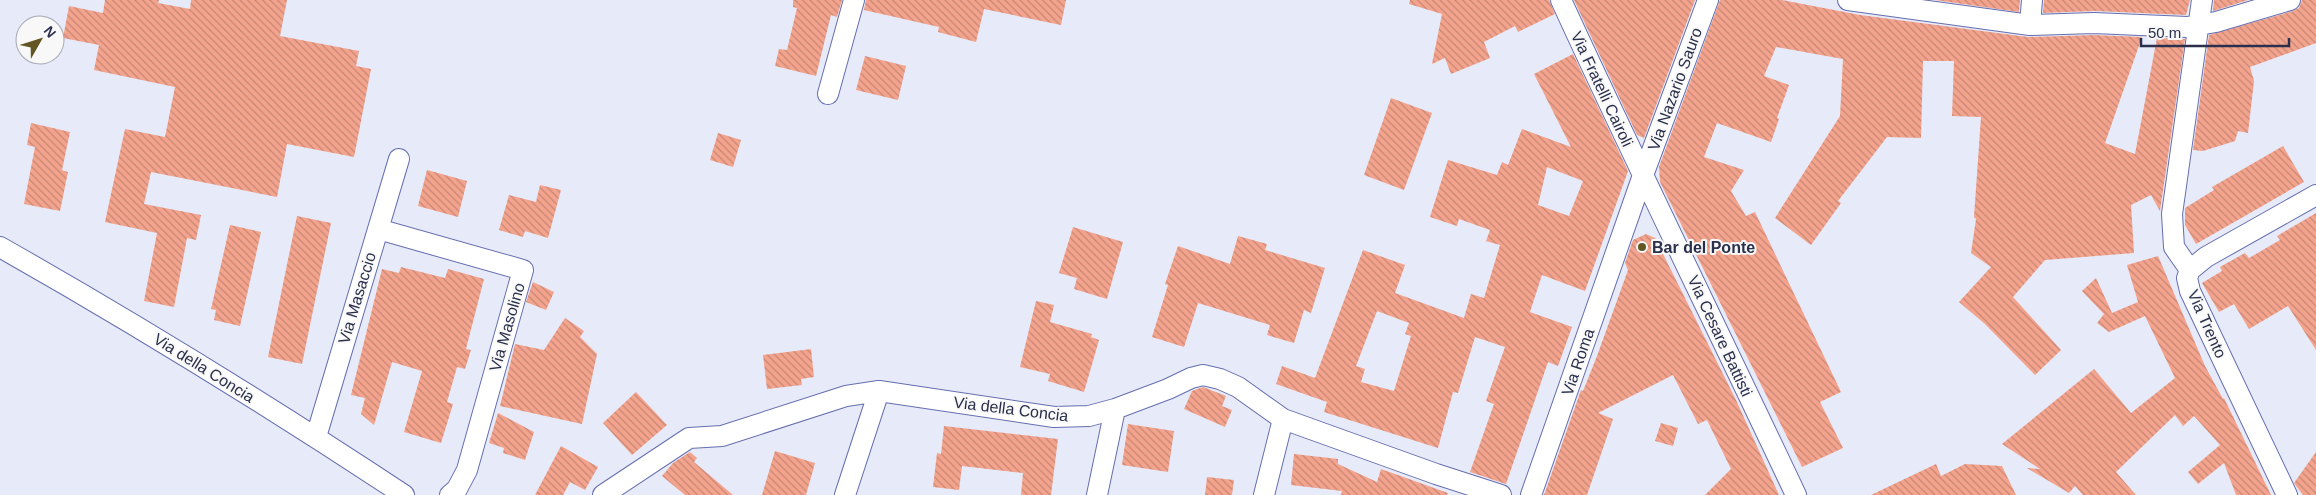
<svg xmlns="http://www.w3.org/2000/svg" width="2316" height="495" font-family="Arial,sans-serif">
  <defs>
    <pattern id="building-back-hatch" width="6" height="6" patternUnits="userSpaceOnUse" patternTransform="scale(1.25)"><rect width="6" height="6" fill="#f4a48d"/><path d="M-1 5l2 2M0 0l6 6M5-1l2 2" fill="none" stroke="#c68675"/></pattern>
  </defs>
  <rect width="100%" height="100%" fill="#e7eaf9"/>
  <path fill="url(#building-back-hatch)" fill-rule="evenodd" d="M105,0H159L158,3L190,9L191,0H287L280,36L359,51L356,66L371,69L354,157L287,144L277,197L151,172L144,204L201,215L196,240L187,238L174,307L144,301L157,233L105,222L125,129L165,137L175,87L94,70L99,45L63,38L69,6L103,13Z
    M793,0H842L837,17L831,15L816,76L775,66L779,49L787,50L797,8L793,7Z
    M866,0H1066L1061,25L984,9L976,42L938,32L939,27L864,10Z
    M1410,0H1549L1555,14L1518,32L1515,26L1484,42L1490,58L1451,74L1445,58L1432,64L1442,14L1409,4Z
    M1574,0H1695L1644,138L1637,135Z
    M1720,0H1782L1860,15L2028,37L2094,35L2142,37L2105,143L2135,154L2157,38L2185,39L2160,211L2151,195L2131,205L2134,253L2045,260L2013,297L2061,350L2035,375L1985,324L1959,302L1991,267L1971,253L1976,219L1974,217L1981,117L1952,116L1954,61H1923L1921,138L1887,137L1838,201L1841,203L1811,245L1775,218L1840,116L1843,59L1776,47L1764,76L1789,85L1777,118L1779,119L1771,142L1717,123L1704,157L1744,170L1731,191L1746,216L1755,212L1841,392L1820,402L1843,448L1802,467L1660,182L1659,167Z
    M1935,0H2020L2019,12Z
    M2044,0H2190L2186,15L2095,11L2043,13Z
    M2214,0H2248L2213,11Z
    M2302,0H2316V43L2250,67L2254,81L2248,133L2238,131L2235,141L2203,151L2193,150L2209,35L2293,11L2299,8Z
    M1573,54L1628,171L1585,291L1542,275L1530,312L1572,327L1558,366L1548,362L1506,484L1470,472L1494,404L1486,401L1505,347L1475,337L1458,393L1453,392L1438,448L1324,412L1327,402L1276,384L1282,366L1315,378L1363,250L1405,265L1395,293L1464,318L1471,294L1484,298L1500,245L1486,241L1490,230L1459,219L1457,226L1430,217L1448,160L1497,175L1502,162L1508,165L1522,129L1571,147L1534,74ZM1547,167L1583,181L1569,216L1538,205ZM1377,311L1409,323L1405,334L1411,336L1394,391L1361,382L1365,369L1356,366Z
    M865,56L906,66L898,100L856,90Z
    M1391,98L1432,113L1404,190L1364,175Z
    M31,123L70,132L62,170L68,172L60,211L24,204L35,147L27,145Z
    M718,133L741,140L733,167L710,160Z
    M2283,146L2304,182L2196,244L2185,225V208L2214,190L2212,187Z
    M427,170L467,181L458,217L418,206Z
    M540,185L561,190L548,238L525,231L523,237L499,230L509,195L536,202Z
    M2316,213V350L2288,306L2249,329L2234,304L2219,312L2202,283L2222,271L2220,267L2245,253L2249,258L2280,240L2277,236Z
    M297,216L331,223L302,364L268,357Z
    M230,225L261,232L240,326L214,320L216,310L211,309Z
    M1073,227L1123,242L1107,299L1074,289L1077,278L1059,273Z
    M1646,234L1655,238L1736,400L1779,495H1705L1731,469L1707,420L1698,424L1673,375L1598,413L1613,419L1587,495H1544L1581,390L1583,391L1597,356L1628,270L1625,263L1633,240Z
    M1238,236L1267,244L1265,250L1325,268L1311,313L1304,310L1294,343L1267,335L1270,325L1198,303L1184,347L1152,337L1168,285L1165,284L1178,246L1230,264Z
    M2158,256L2205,366L2223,399L2224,398L2271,495H2236L2224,463L2198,484L2188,472L2220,445L2194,416L2183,426L2175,415L2116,472L2136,495H2083L2075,486L2069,493L2027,468L2040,469L2002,444L2094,369L2131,413L2175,378L2145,316L2109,332L2097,323L2104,314L2082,291L2096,278L2112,313L2138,302L2127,265Z
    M401,267L445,278L448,269L484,279L468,341L466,349L471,350L465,369L457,367L447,402L453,404L441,443L404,432L422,371L392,362L374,425L361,414L365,398L351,395L382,269L399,273Z
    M533,282L554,292L546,310L526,302Z
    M1036,301L1054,305L1050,322L1092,334L1091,337L1099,340L1084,392L1048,381L1050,374L1020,367Z
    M565,318L584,331L580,337L597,354L582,424L500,406L515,344L544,350Z
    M811,349L814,377L801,379L802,385L767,389L763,355Z
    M1203,387L1226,396L1222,406L1232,410L1225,427L1184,409L1192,391Z
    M636,392L667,425L632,455L603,423Z
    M498,413L534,432L525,460L503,453L504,448L489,443Z
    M1661,423L1678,428L1673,446L1655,441Z
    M1128,424L1174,431L1168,472L1122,465Z
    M944,426L1058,439L1051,495H1021L1023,473L962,466L959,490L933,487L937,453L941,454Z
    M561,446L598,467L585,490L570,482L563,495H535Z
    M775,451L815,463L806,495H762Z
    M690,452L697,458L694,462L733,495H685L662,476L673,463Z
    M2316,452V495H2303L2294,483Z
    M1294,454L1338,459V464L1377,482L1381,469L1448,493L1447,495H1341L1342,491L1291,485Z
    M1936,464L1941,476L1965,464L2002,466L2016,495H1871Z
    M1207,477L1234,480L1232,495H1205Z"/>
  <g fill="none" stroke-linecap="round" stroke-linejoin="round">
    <g stroke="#656eaf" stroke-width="22">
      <path id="minor" d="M1561,0C1637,166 1718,330 1796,495
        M1848,0L2030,25L2094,23L2187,27L2216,22L2290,0
        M2030,25L2032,0
        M828,94L854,0
        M378,229L523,270L467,470L457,489L450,495
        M0,247C138,325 272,408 404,495
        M2190,270L2174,247L2172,214L2202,0
        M2190,270L2187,278L2190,291L2287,495
        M2190,270L2206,257L2316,195
        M316,437L399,159
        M603,495L689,438L722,436L846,396L879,391L1054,417L1089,416L1115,409L1168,389L1191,378L1203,375L1220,379L1238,387L1283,419L1436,474L1501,495
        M845,495L879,391
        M1097,495L1115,409
        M1264,495L1283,419
        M1531,495L1642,178L1708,0"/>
    </g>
    <use href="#minor" stroke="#fff" stroke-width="20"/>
  </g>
  <circle fill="#625623" stroke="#f8f8f8" stroke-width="2" cx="1642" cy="247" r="5"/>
  <g text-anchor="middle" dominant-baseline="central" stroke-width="4" stroke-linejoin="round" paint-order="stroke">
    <g font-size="16" fill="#2a2f4b" stroke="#f8f8f8">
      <text transform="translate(1602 89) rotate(65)">Via Fratelli Cairoli</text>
      <text transform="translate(1675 89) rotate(-70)">Via Nazario Sauro</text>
      <text transform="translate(357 298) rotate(-73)">Via Masaccio</text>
      <text transform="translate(2207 324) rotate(66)">Via Trento</text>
      <text transform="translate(507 327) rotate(-74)">Via Masolino</text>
      <text transform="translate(1720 336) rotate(65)">Via Cesare Battisti</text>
      <text transform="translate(1578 362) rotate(-71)">Via Roma</text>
      <text transform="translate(204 368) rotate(32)">Via della Concia</text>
      <text transform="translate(1011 409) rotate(7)">Via della Concia</text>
    </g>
    <g font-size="16" font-weight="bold" fill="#2a2f4b" stroke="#f8f8f8" text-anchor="start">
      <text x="1652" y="247">Bar del Ponte</text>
    </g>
  </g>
  <g transform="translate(40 40) rotate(51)"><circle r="24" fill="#f8f8f8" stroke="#a6a8b3"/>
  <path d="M0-4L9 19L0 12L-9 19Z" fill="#625623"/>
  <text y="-8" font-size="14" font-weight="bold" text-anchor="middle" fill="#2a2f4b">N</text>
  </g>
  <path d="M2141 38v8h148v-8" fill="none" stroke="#2a2f4b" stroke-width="2.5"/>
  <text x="2148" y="38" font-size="15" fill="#2a2f4b" stroke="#f8f8f8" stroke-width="4" paint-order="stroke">50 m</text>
</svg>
